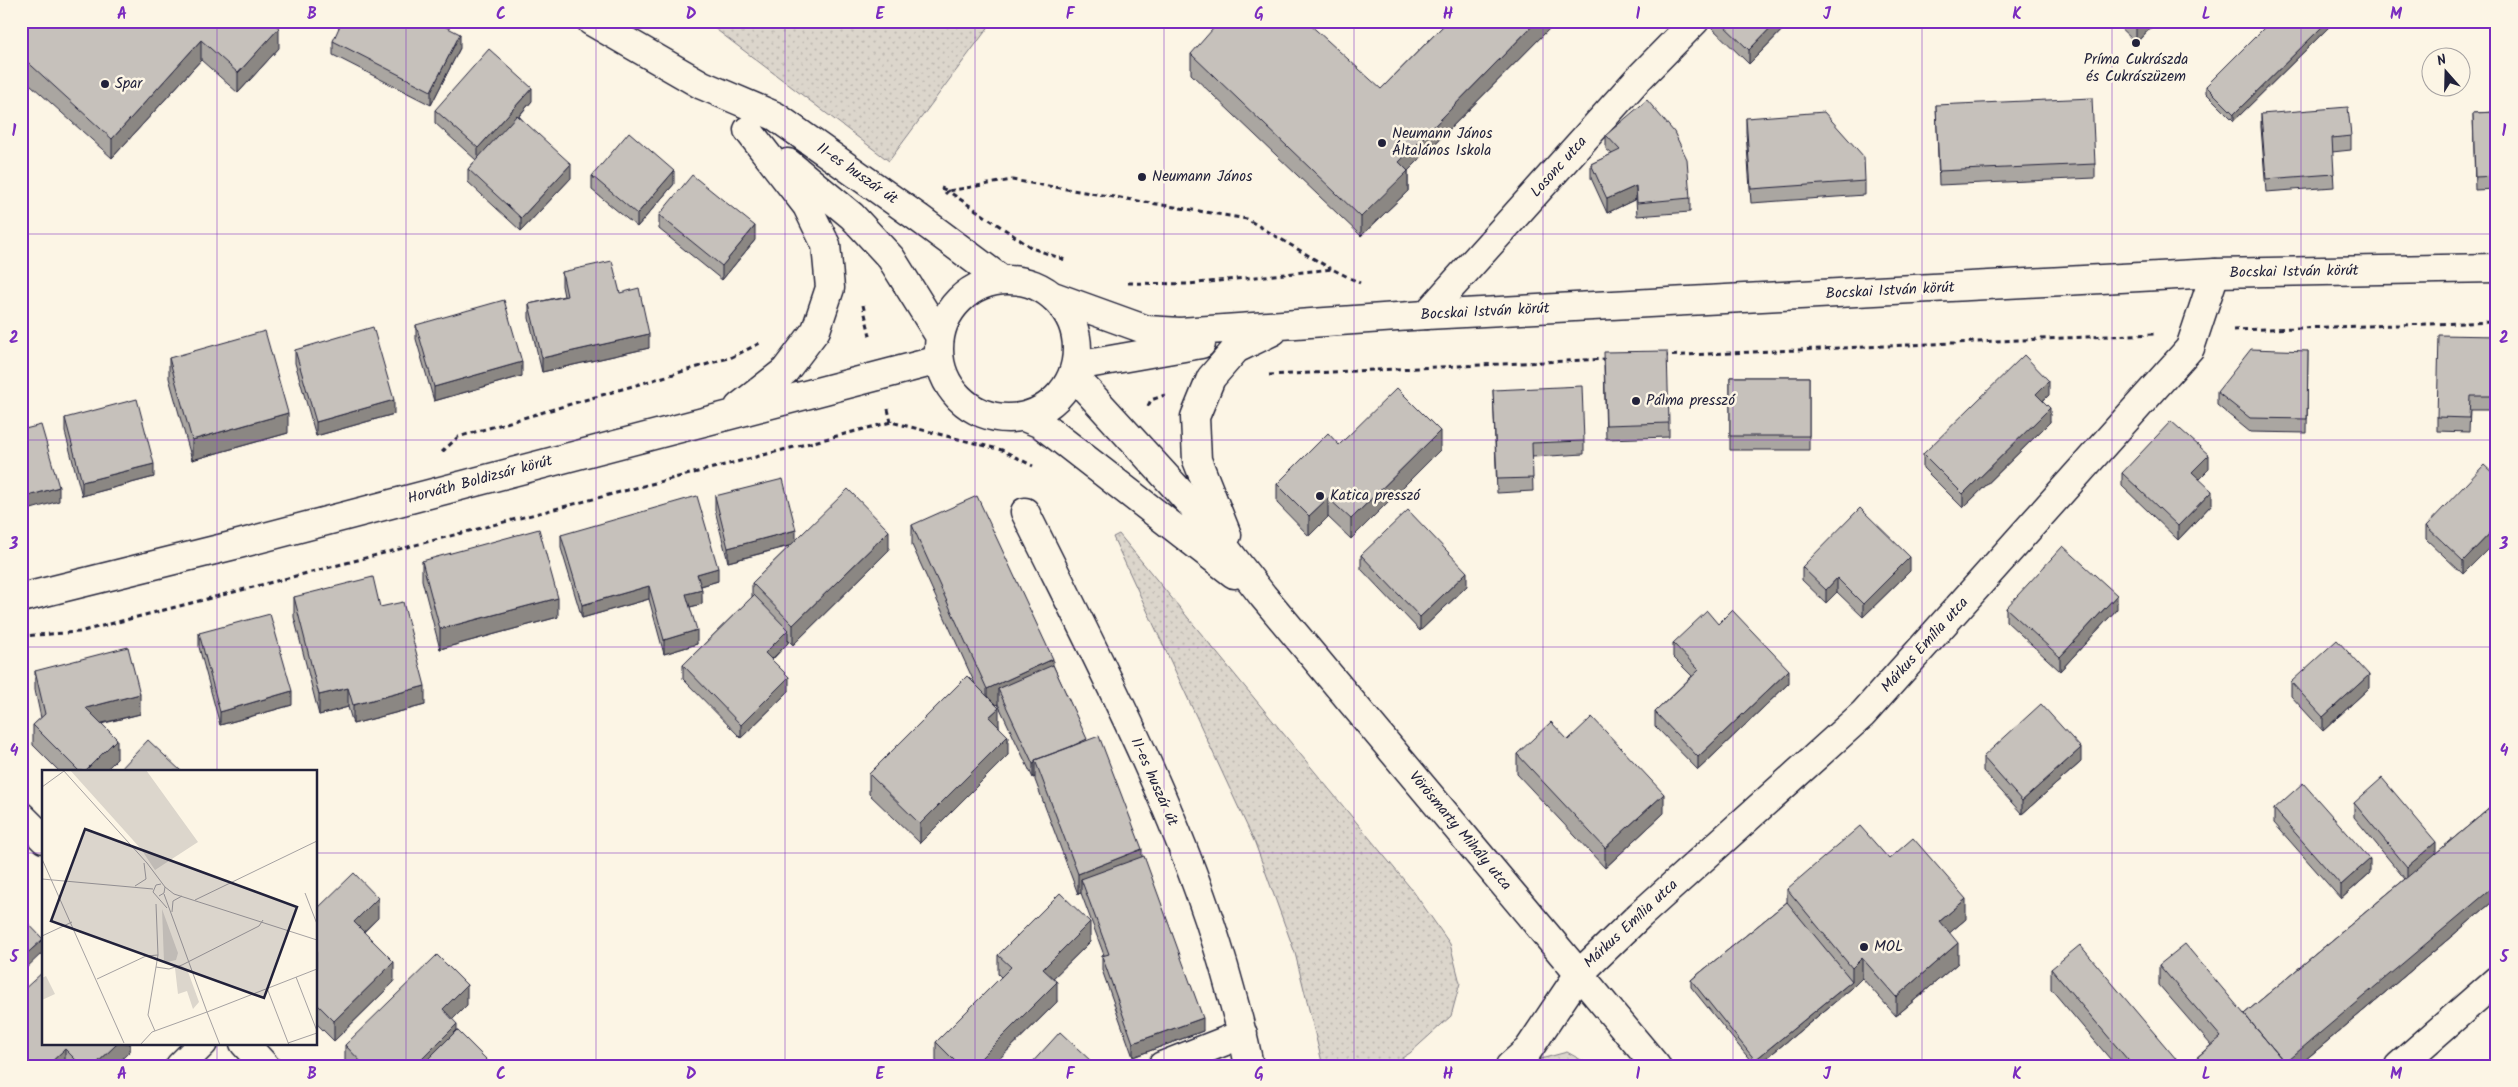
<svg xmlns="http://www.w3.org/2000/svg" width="2518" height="1087" font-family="Kalam,sans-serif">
  <defs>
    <pattern id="grass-dots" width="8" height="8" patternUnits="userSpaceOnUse" patternTransform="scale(1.25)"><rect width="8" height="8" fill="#dcd6cc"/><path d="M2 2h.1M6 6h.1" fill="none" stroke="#bcb7b0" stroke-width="1.8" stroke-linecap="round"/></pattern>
  </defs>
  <rect width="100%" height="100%" fill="#fcf5e5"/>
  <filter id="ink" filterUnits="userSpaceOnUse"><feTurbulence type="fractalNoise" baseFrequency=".02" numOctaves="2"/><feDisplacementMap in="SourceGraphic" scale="10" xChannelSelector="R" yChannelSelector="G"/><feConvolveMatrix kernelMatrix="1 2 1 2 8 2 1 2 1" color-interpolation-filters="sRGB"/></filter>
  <g filter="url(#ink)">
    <path fill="url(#grass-dots)" stroke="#7f7c84" d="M705,21H993L889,161Z
      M1119,534L1413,891L1450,944L1460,983L1451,1016L1410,1053L1389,1066H1323L1295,953L1255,843L1113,537Z
      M1567,1052L1592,1066H1528L1533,1061Z"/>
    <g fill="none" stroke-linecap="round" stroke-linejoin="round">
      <g stroke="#22223b" stroke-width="31">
        <path id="street" d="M1426,315L1637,80L1695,21
          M1025,512C1098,660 1177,807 1224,967C1233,1000 1243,1032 1249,1066
          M21,816L44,839
          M244,1043L265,1066
          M180,1066L203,1043
          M1162,1066L1243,1034
          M1510,1066L1528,1050L1579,974L1640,915L1863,714L2190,348L2215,273"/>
      </g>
      <g stroke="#22223b" stroke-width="31">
        <path id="secondary" d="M591,21L702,85L775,116L920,219L1002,280
          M788,163L852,216L891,258L939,335
          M939 349a69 69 0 1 1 138 0a69 69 0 1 1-138 0Z
          M1053,296L1147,330L1180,332L1426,315L2215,273L2497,268
          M1076,366L1201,344
          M1073,375L1190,503L1263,596L1656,1066
          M739,407L785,371L816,330L830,288L826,245L807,206L748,130
          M1024,417L1041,424L1234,574
          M1227,535L1197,460L1195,417L1211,378L1236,349L1273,331
          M21,598L235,545L939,360
          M2399,1066L2497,980"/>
      </g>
      <path stroke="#22223b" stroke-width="3" stroke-dasharray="5 4" stroke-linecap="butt" d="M941,188L948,191L1012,180L1247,219L1331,269
        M945,194L948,191L1032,248L1065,260
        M1128,283L1189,284L1332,269L1360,283
        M863,305L871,340
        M2233,330L2497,322
        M1663,356L2154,334
        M1269,375L1607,359
        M1148,406L1151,400L1165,395
        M888,409L891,422
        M442,452L458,437L732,357L760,343
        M21,636L79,632L891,422L1002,450L1033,466"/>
      <use href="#street" stroke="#fcf5e5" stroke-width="28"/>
      <use href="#secondary" stroke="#fcf5e5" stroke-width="28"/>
    </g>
    <path fill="#aaa6a1" stroke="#22223b" d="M21,21L279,48L238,93L201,60L112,158L21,76Z
      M1448,21H1557L1408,171V191L1361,236L1191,74V54L1381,89Z
      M1707,21H1791L1749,64L1707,23Z
      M2113,21H2157L2136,43Z
      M2271,21H2335L2234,121L2206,93V86Z
      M333,41L460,48L431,105L333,55Z
      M532,101L519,116L571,178L521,231L468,182V169L476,160L435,123V110Z
      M1936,105L2095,164V178L1939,185Z
      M2497,112V189L2475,190L2473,113Z
      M2261,114L2351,136V150L2332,152L2334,187L2266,192L2261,127Z
      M1746,118L1865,181V195L1751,203L1746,132Z
      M1606,135L1690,198V212L1637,216L1636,199L1607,213L1591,178V164L1612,154L1606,149Z
      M592,176L674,184L637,227L592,190Z
      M659,215L755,240L722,280L659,229Z
      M562,272L620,293L649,348L542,372L529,318V304L564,296L562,286Z
      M416,325L522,376L434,401L416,339Z
      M2497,336V410H2470L2469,432L2437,431V417Z
      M295,350L394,414L316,436L295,363Z
      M2308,351L2307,433L2250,432L2217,405V392Z
      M169,358L288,433L192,460L169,378Z
      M1604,366L1669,423V437L1606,439Z
      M1730,377H1809V450H1730Z
      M1493,390L1584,441V454L1532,457L1533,491L1497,493Z
      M2049,395L2043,401L2050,422L1963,508L1923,468V454Z
      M65,418L154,477L82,496L65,432Z
      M1339,445L1440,450L1351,539L1328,517L1309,536L1277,503V484Z
      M2209,469L2199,479L2212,504L2178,540L2122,486V473Z
      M2497,477V540L2463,574L2426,539V526Z
      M715,496L796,540L889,550L793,645L788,640V643L772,660L789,691L741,738L683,679V665L752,597V583L790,546L728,562L715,510Z
      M912,525L1053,665L1087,741L1142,857L1203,1031L1133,1057L1102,970V956L1104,955L1081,893L1078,894L1035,780V777L1033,778L998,704L996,705L999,727L1008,755L920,843L869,794V774L975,684L912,545Z
      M561,535L718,581L701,586L702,604L690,607L697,644L664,654L649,599L582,618L561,548Z
      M1361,555L1467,586L1420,631L1361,569Z
      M422,561L558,617L440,649L422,580Z
      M1802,567L1910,571L1863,617L1837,592L1826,603L1802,580Z
      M294,597L380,607L425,705L353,724L348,707L319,715L294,617Z
      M2006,608L2117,609L2060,671L2006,621Z
      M1718,624L1789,683L1698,770L1655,726V712L1692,676L1673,657V643Z
      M199,633L292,705L220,725L199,647Z
      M35,671L140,714L101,724L117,759L105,771H59L33,745V725L41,718L35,690Z
      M2291,682L2369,688L2323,731L2291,696Z
      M1568,740L1664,813L1605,868L1517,774V754Z
      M1983,757L2081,762L2022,814L1983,771Z
      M2497,802V898L2298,1066H2187L2211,1045L2159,985V965L2244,1014L2405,879L2354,817V803L2436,853Z
      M2274,809L2370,873L2341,899L2274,823Z
      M1889,859L1966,919L1949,933L1958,963L1896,1016L1862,978L1852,988L1757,1066H1755L1691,987V980L1787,902V889Z
      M316,910L378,918L364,932L394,982L334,1041L316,1023Z
      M1090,942L1053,978L1057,1002L992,1066H941L936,1061V1042L1001,977L998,974V955Z
      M2051,969L2182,1066H2116L2051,989Z
      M21,992L130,1043V1051L115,1066H21Z
      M467,1005L452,1019L457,1030L493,1066H346L345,1064V1045Z"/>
    <path fill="#8b8783" stroke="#22223b" d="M1537,21H1557L1408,171V191L1361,236V217L1399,162Z
      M1777,21H1791L1749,64V50Z
      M2139,21H2157L2136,43V24Z
      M2328,21H2335L2234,121V114Z
      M279,28V48L238,93V73Z
      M460,34V48L431,105V91Z
      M201,40V60L112,158V139Z
      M532,88V101L478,161V148Z
      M571,164V178L521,231V218Z
      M674,171V184L637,227V214Z
      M1636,186V199L1607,213V199Z
      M755,226V240L722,280V266Z
      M649,334V348L542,372V358Z
      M522,362V376L434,401V387Z
      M2049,381V395L2036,407V394Z
      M394,400V414L316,436V422Z
      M2050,408V422L1963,508V494Z
      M288,413V433L192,460V440Z
      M1440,431V450L1351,539V519Z
      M2209,455V469L2192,486V472Z
      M154,464V477L82,496V482Z
      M59,487V501L21,512V498Z
      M2212,491V504L2178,540V526Z
      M1328,498V517L1309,536V516Z
      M2497,526V540L2463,574V561Z
      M796,530V544L728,562V548Z
      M889,531V550L793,645V625Z
      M1910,557V571L1863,617V604Z
      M718,568V581L697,587V574Z
      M1467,572V586L1420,631V617Z
      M1837,578V592L1826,603V590Z
      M649,586V599L582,618V605Z
      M702,590V604L686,608V594Z
      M2117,595V609L2060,671V657Z
      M558,598V617L440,649V629Z
      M697,630V644L664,654V640Z
      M788,630V643L765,666V653Z
      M1053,659V679L998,689V704L987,709V689Z
      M1789,670V683L1698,770V757Z
      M2369,675V688L2323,731V717Z
      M789,677V691L741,738V725Z
      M425,686V705L353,724V705Z
      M348,688V707L319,715V695Z
      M292,691V705L220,725V712Z
      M140,694V714L86,727V708Z
      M999,708V727L989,717Z
      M1008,736V755L920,843V824Z
      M117,739V759L105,771H85Z
      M2081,748V762L2022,814V801Z
      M1035,763V777L1033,778V764Z
      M1664,794V813L1605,868V848Z
      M2436,842V855L2407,880V867Z
      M1142,849V869L1081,879V893L1078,894V874Z
      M2370,859V873L2341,899V885Z
      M2497,884V898L2298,1066H2274Z
      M378,898V918L354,941V922Z
      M1966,899V919L1940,941V921Z
      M1090,922V942L1043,988V969Z
      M43,939V952L21,973V959Z
      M1958,943V963L1896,1016V997Z
      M1862,958V978L1852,988L1757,1066H1755V1060L1852,981V968Z
      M394,962V982L334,1041V1021Z
      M1057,982V1002L992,1066H973Z
      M467,985V1005L443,1029V1009Z
      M1203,1018V1031L1133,1057V1043Z
      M457,1024V1044L435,1066H415Z
      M118,1043H130V1051L115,1066H94Z
      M65,1049V1066H47Z"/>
    <path fill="#c6c1bb" stroke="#22223b" d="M21,21H271L279,28L238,73L201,40L112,139L21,56Z
      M342,21H434L460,34L431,91L333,41Z
      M1220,21H1306L1381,89L1448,21H1537L1399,162L1408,171L1361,217L1191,54Z
      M1719,21H1777L1749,50Z
      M2271,21H2328L2234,114L2206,86Z
      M489,49L532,88L478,148L435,110Z
      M2092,98L2095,164L1939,171L1936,105Z
      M1647,100L1674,132L1687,159L1690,198L1637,203L1636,186L1607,199L1591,164L1620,150L1606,135Z
      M2348,107L2351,136L2332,138L2334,174L2266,179L2261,114Z
      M1824,112L1864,157L1865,181L1751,189L1746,118Z
      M2497,112V176L2475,177L2473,113Z
      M517,115L571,164L521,218L468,169Z
      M629,132L674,171L637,214L592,176Z
      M692,175L755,226L722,266L659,215Z
      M612,261L620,293L639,288L649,334L542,358L529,304L567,296L562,272Z
      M504,300L522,362L434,387L416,325Z
      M373,327L394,400L316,422L295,350Z
      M265,331L288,413L192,440L169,358Z
      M2439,335L2497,336V396H2470L2469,418L2437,417Z
      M2251,349L2308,351L2307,419L2250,418L2217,392Z
      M1667,351L1669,423L1606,425L1604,352Z
      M2024,355L2049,381L2036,394L2050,408L1963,494L1923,454Z
      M1730,377H1809V436H1730Z
      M1582,386L1584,441L1532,443L1533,478L1497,479L1493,390Z
      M1397,388L1440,431L1351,519L1328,498L1309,516L1277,484L1328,433L1339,445Z
      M137,399L154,464L82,482L65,418Z
      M2171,421L2209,455L2192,472L2212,491L2178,526L2122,473Z
      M41,425L59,487L21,498V430Z
      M2484,465L2497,477V526L2463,561L2426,526Z
      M783,479L796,530L728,548L715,496Z
      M848,489L889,531L793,625L752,583Z
      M697,496L718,568L697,574L702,590L686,594L697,630L664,640L649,586L582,605L561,535Z
      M977,496L1053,659L987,689L912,525Z
      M1860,508L1910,557L1863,604L1837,578L1826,590L1802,567Z
      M1408,510L1467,572L1420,617L1361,555Z
      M539,529L558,598L440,629L422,561Z
      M2063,546L2117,595L2060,657L2006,608Z
      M373,577L380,607L403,602L425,686L353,705L348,688L319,695L294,597Z
      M754,595L788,630L765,653L789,677L741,725L683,665Z
      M1732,610L1789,670L1698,757L1655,712L1699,670L1673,643L1707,611L1718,624Z
      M270,614L292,691L220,712L199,633Z
      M2337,640L2369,675L2323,717L2291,682Z
      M128,647L140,694L86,708L117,739L85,771H79L33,725L45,714L35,671Z
      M1053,665L1087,739L1068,748L1035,760V763L1033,764L998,689Z
      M967,676L999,708L989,717L1008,736L920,824L869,774Z
      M2041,704L2081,748L2022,801L1983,757Z
      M1592,717L1664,794L1605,848L1517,754L1551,722L1568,740Z
      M1099,736L1142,849L1078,874L1035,760Z
      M148,740L181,771H119Z
      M2382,778L2436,842L2407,867L2354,803Z
      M2303,783L2370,859L2341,885L2274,809Z
      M2497,802V884L2282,1065V1059L2244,1014Z
      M1860,826L1889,859L1913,838L1966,899L1940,921L1958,943L1896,997L1862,958L1852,968L1787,889Z
      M1144,856L1203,1018L1133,1043L1102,956L1109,954L1081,879Z
      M354,873L378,898L354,922L394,962L334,1021L316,1003V910Z
      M1060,893L1090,922L1043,969L1057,982L973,1066H960L936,1042L1011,967L998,955Z
      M1787,902L1852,981L1755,1060L1691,980Z
      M21,916L43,939L21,959Z
      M2185,944L2282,1059L2274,1066H2187L2221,1037L2159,965Z
      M2080,945L2182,1066H2133L2051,969Z
      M437,955L467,985L443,1009L457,1024L415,1066H365L345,1045Z
      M44,971V1043H118L94,1066H82L65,1049L47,1066H21V992Z
      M457,1030L493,1066H421Z
      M1060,1032L1092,1062L1088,1066H1029Z
      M2497,1058V1066H2488Z"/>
  </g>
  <path fill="none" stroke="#7b2cbf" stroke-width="1" stroke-opacity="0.55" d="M217,21V771M406,21V1066M596,21V1066M785,21V1066M975,21V1066M1164,21V1066M1354,21V1066M1543,21V1066M1733,21V1066M1922,21V1066M2112,21V1066M2301,21V1066M21,234H2497M21,440H2497M21,647H2497M21,853H44M316,853H2497M217,1043V1066"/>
  <g fill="#22223b" stroke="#fcf5e5" stroke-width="2">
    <circle cx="2136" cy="43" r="5"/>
    <circle cx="105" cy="84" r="5"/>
    <circle cx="1382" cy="143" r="5"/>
    <circle cx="1142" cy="177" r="5"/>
    <circle cx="1636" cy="401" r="5"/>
    <circle cx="1320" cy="496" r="5"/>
    <circle cx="1864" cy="947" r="5"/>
  </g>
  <g text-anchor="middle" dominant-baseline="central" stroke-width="5" stroke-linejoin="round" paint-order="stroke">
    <g font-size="15" fill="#22223b" stroke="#fcf5e5" text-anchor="start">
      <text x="2136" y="60" text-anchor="middle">Príma Cukrászda<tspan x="2136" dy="17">és Cukrászüzem</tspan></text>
      <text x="115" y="84">Spar</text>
      <text x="1392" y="134">Neumann János<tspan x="1392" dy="17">Általános Iskola</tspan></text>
      <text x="1152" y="177">Neumann János</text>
      <text x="1646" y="401">Pálma presszó</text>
      <text x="1330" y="496">Katica presszó</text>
      <text x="1874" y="947">MOL</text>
    </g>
    <g font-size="15" fill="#22223b" stroke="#fcf5e5">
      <text transform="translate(1559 167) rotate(-48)">Losonc utca</text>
      <text transform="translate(857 174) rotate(35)">11-es huszár út</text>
      <text transform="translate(2294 272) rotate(-1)">Bocskai István körút</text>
      <text transform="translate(1890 291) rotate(-3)">Bocskai István körút</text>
      <text transform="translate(1485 312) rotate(-3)">Bocskai István körút</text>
      <text transform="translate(480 480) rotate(-15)">Horváth Boldizsár körút</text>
      <text transform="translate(1925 645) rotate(-48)">Márkus Emília utca</text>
      <text transform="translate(1154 782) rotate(66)">11-es huszár út</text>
      <text transform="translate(1460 831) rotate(50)">Vörösmarty Mihály utca</text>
      <text transform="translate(1631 924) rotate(-43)">Márkus Emília utca</text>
    </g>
  </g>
  <g transform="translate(42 770)">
    <rect width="275" height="275" fill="#fcf5e5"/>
    <path d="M28,0H104L156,72L113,100L99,79ZM120,139L136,183L134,190L125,192H122ZM140,196L145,199L157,232L151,239L145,221L136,224L133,198Z" fill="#dcd6cc"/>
    <path d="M4,206L13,224L0,230V208Z" fill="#dcd6cc"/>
    <path fill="none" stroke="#a5a1a1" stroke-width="1" d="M21,0L105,93L123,117L122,123L117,126M0,17L22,1M0,89L82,273M0,109L111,119M119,114L114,115L111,122L125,138M93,116L104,109L102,93M123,117L132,124L275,170M263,123L275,154M153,130L275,71M130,142L131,131L140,126M0,166L30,152M114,197L127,199L140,195L217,156L221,150M254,207L275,261M55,209L104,186L116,185M225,218L247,275M113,261L106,245L116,185L114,134M246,273L275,263M77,275H94M98,275L110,262L165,242L122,124M178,275L165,242L275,199"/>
    <path fill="#22223b" fill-opacity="0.15" stroke="#22223b" stroke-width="2.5" d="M43,59L255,137L222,228L9,151Z"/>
    <rect width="275" height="275" fill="none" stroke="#22223b" stroke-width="2.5"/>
  </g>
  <rect width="2518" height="1087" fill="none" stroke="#fcf5e5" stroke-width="55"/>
  <g transform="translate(2446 72) rotate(340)"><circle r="24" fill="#fcf5e5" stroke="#a5a1a1"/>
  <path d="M0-4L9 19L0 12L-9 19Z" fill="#22223b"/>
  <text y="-8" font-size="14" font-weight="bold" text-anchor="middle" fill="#22223b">N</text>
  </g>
  <rect x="28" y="28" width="2462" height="1032" fill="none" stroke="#7b2cbf" stroke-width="2"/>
  <g font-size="16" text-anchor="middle" font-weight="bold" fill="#7b2cbf">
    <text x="122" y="19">A</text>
    <text x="312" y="19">B</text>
    <text x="501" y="19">C</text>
    <text x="691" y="19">D</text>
    <text x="880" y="19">E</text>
    <text x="1070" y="19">F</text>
    <text x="1259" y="19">G</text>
    <text x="1448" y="19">H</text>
    <text x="1638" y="19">I</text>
    <text x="1827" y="19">J</text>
    <text x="2017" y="19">K</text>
    <text x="2206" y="19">L</text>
    <text x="2396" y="19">M</text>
    <text x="14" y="136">1</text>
    <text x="2504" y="136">1</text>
    <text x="14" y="343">2</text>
    <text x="2504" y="343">2</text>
    <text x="14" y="549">3</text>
    <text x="2504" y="549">3</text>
    <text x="14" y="756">4</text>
    <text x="2504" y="756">4</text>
    <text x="14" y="962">5</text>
    <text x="2504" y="962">5</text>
    <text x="122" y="1079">A</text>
    <text x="312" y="1079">B</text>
    <text x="501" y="1079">C</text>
    <text x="691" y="1079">D</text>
    <text x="880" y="1079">E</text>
    <text x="1070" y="1079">F</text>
    <text x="1259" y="1079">G</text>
    <text x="1448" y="1079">H</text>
    <text x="1638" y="1079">I</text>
    <text x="1827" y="1079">J</text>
    <text x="2017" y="1079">K</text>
    <text x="2206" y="1079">L</text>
    <text x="2396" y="1079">M</text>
  </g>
</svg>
